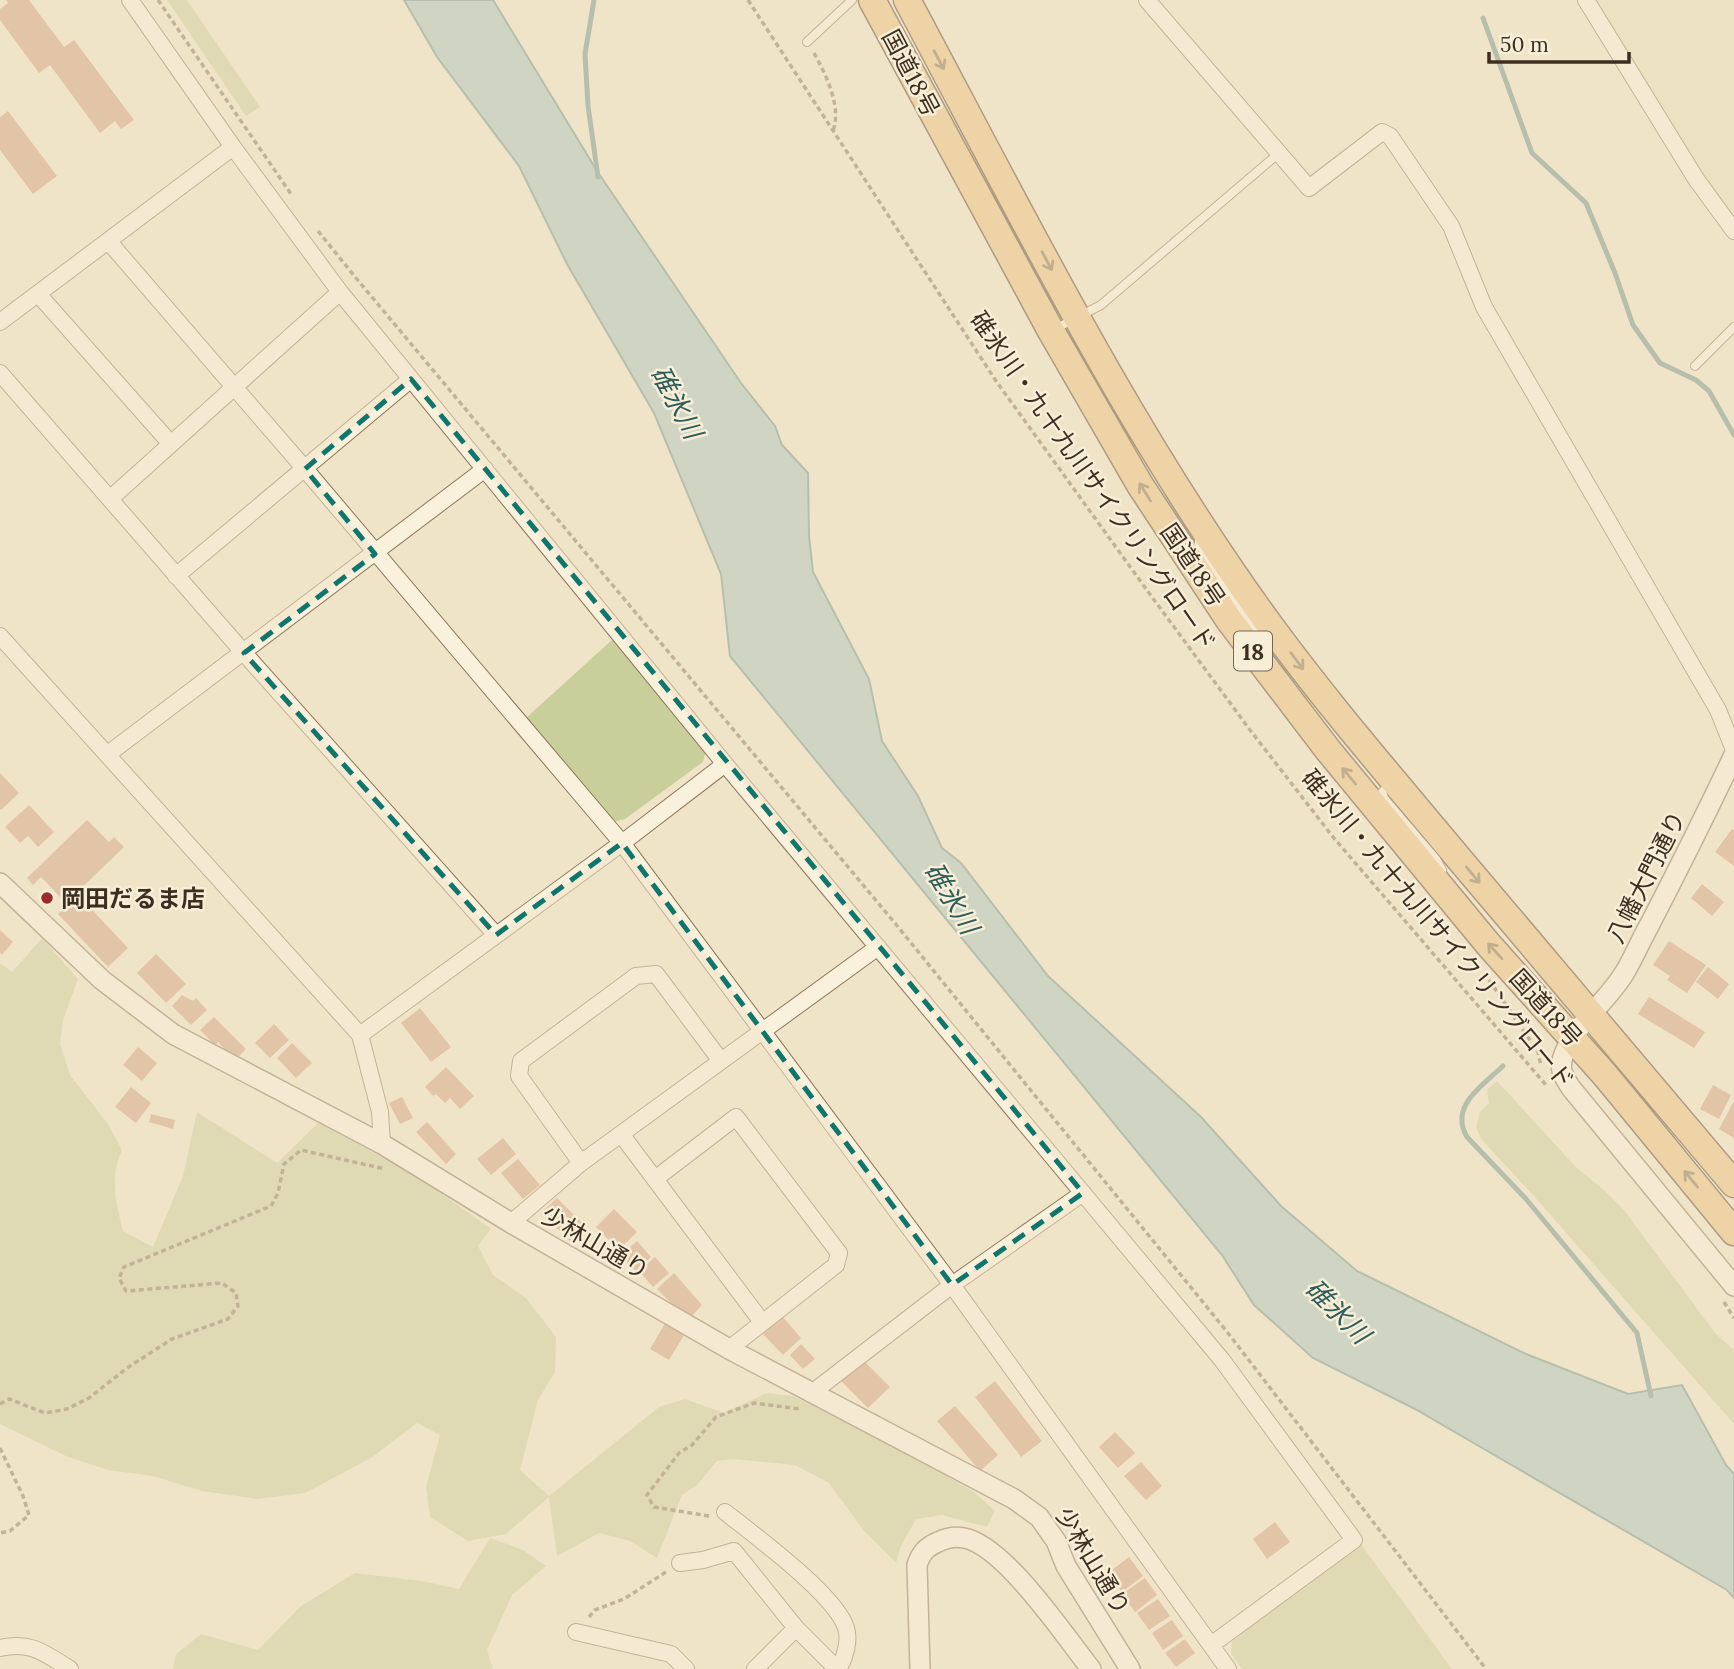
<svg xmlns="http://www.w3.org/2000/svg" width="1734" height="1669" font-family="Lora,'Noto Sans JP',serif">
  <rect width="100%" height="100%" fill="#f0e4c8"/>
  <path fill="#e6deb5" d="M1594,0H1734V219L1702,175Z"/>
  <path fill="#c9cf9b" d="M167,0H187L260,107L246,116Z
    M613,639L706,750L703,762L625,819L612,822L526,718Z
    M42,938L78,979L63,1020L60,1044L70,1075L108,1124L122,1150C109,1180 116,1201 123,1231L153,1247L183,1176L197,1112L277,1163L318,1123L414,1174L491,1229L478,1246L493,1275L526,1298L556,1337L555,1372L538,1400L520,1470L549,1496L659,1407L685,1399L724,1413L766,1393L793,1396L889,1443L974,1492L995,1511L987,1527L942,1515L916,1519L900,1548L896,1563L864,1531L829,1483L795,1465L733,1459L717,1461L697,1485L682,1495L657,1558L630,1541L599,1533L557,1556L549,1497L506,1534L468,1541L430,1517L426,1487L440,1435L417,1423L371,1458L305,1493L258,1499L202,1491L153,1476L108,1470L68,1457L0,1424V963L12,972Z
    M1497,1081L1576,1167L1605,1191L1624,1210L1715,1333L1734,1350V1424L1533,1195L1482,1140L1476,1128L1480,1112L1489,1103L1487,1090Z
    M490,1538L523,1550L546,1566L512,1595L487,1650L493,1669H173L176,1654L201,1634L258,1650L301,1606L355,1573L422,1581L459,1589Z
    M1360,1543L1452,1669H1242L1231,1653L1232,1641Z"/>
  <path fill="#a9c4bc" stroke="#6f938a" stroke-width="2" d="M404,0H493L597,171L741,383L775,426L782,445L808,473L809,536L813,572L869,679L882,741L918,796L942,848L961,863L1048,976L1201,1117L1281,1206L1357,1271L1526,1354L1628,1394L1682,1385L1726,1465L1734,1474V1598L1727,1590L1415,1409L1313,1358L1254,1305L1222,1255L730,656L721,574L654,413L567,264L519,166L437,57Z"/>
  <g fill="none" stroke-linecap="round" stroke-linejoin="round">
    <path stroke="#6f938a" stroke-width="5" d="M594,0L585,54L588,106L598,177
      M1483,18L1532,153L1586,203L1615,273L1633,325L1660,363L1696,380L1709,391L1734,435
      M1503,1066C1482,1086 1449,1106 1467,1137L1526,1199L1637,1333L1651,1396"/>
  </g>
  <path fill="#cf9f7d" d="M6,0H29L64,47L74,40L134,120L121,129L115,121L100,133L50,65L39,73L0,20V9L8,3Z
    M8,111L57,176L33,194L0,150V117Z
    M0,773L19,793L1,810L0,809Z
    M29,805L54,832L38,847L28,836L20,843L5,827Z
    M87,820L109,842L114,837L124,847L66,903L41,877L33,885L27,878Z
    M1732,829L1734,830V866L1715,852Z
    M1702,884L1724,902L1712,916L1691,898Z
    M78,895L128,948L108,967L58,914Z
    M0,930L13,942L2,955L0,953Z
    M1669,941L1706,965L1687,993L1667,980L1670,976L1653,965Z
    M156,954L186,984L166,1003L137,973Z
    M1708,967L1729,984L1718,999L1696,982Z
    M182,995L193,1001L196,998L207,1010L191,1025L172,1006Z
    M1649,997L1705,1032L1694,1048L1638,1014Z
    M420,1008L451,1047L431,1062L401,1023Z
    M214,1017L246,1049L235,1060L218,1042L215,1045L200,1030Z
    M274,1024L289,1040L270,1058L255,1043Z
    M292,1043L312,1063L296,1078L277,1058Z
    M138,1047L157,1063L142,1081L123,1065Z
    M446,1067L474,1096L460,1109L450,1098L445,1103L436,1094L433,1096L425,1087Z
    M1713,1085L1731,1095L1719,1119L1700,1109Z
    M131,1087L151,1103L136,1123L115,1107Z
    M402,1097L413,1118L400,1124L389,1103Z
    M1734,1101V1138L1719,1129Z
    M151,1114L175,1120L173,1129L149,1122Z
    M427,1122L456,1154L446,1164L416,1132Z
    M503,1138L516,1154L491,1175L477,1159Z
    M518,1159L540,1185L523,1199L501,1173Z
    M557,1198L586,1227L571,1242L541,1213Z
    M614,1209L637,1232L619,1250L596,1227Z
    M637,1241L651,1257L636,1271L621,1256Z
    M655,1257L669,1273L653,1287L639,1271Z
    M674,1273L702,1305L692,1316L671,1303L657,1289Z
    M782,1316L801,1338L783,1355L763,1334Z
    M667,1320L686,1332L669,1360L650,1349Z
    M801,1344L815,1359L803,1369L790,1355Z
    M862,1359L890,1387L868,1408L841,1381Z
    M995,1381L1042,1441L1021,1457L975,1397Z
    M955,1406L998,1455L980,1471L937,1421Z
    M1115,1432L1135,1453L1118,1468L1099,1447Z
    M1141,1462L1162,1486L1146,1500L1124,1476Z
    M1275,1522L1290,1542L1267,1559L1253,1539Z
    M1129,1557L1143,1576L1122,1592L1108,1573Z
    M1145,1578L1157,1595L1135,1612L1122,1594Z
    M1158,1599L1170,1616L1149,1630L1137,1613Z
    M1172,1620L1183,1636L1163,1650L1152,1633Z
    M1185,1639L1195,1653L1176,1667L1165,1653Z"/>
  <g fill="none" stroke-linecap="round" stroke-linejoin="round">
    <g stroke="#8d765c" stroke-width="10">
      <path id="service" d="M807,42L852,0
        M1053,330L1101,305L1279,153
        M1695,366L1734,327
        M1204,537L1199,541L1198,549L1255,630L1260,643
        M1391,783L1382,792L1384,798L1436,859L1442,870"/>
    </g>
    <g stroke="#8d765c" stroke-width="18">
      <path id="minor" d="M130,0L233,147L340,292L725,764L1222,1360L1354,1540L1211,1645
        M1147,0L1309,188L1382,132L1390,136L1451,226L1484,307L1718,710L1734,750
        M1586,0L1696,179L1734,231
        M109,242L305,469L622,843L952,1285L1228,1669
        M38,294L171,444
        M0,322L233,147
        M0,373L244,653L496,935
        M111,498L340,292
        M176,576L411,379
        M0,636L360,1035L380,1112L382,1144
        M108,754L485,469
        M360,1035L622,843L725,764
        M621,1134L762,1322
        M581,1163L519,1076L521,1061L636,976L656,974L721,1061
        M655,1179L736,1117L839,1253L836,1265L729,1349
        M511,1223L581,1163L878,947
        M813,1392L952,1285L1083,1193
        M725,1512C754,1535 836,1595 846,1628C850,1640 845,1659 838,1669
        M680,1563L703,1560L734,1551L796,1628L837,1669
        M576,1632L671,1654L686,1669
        M0,1648C31,1641 44,1653 70,1669
        M755,1669L796,1628"/>
    </g>
    <g stroke="#8d765c" stroke-width="22">
      <path id="tertiary" d="M1734,755C1707,812 1679,868 1650,924C1641,940 1634,957 1625,972C1608,1001 1577,1022 1564,1054C1558,1068 1563,1076 1571,1088L1734,1286
        M0,883L102,980L173,1034L382,1144L511,1223L729,1349L1014,1499L1039,1517L1056,1541L1066,1566L1130,1669
        M920,1669L917,1565C921,1553 926,1547 938,1542C946,1538 955,1536 964,1538C1004,1545 1065,1636 1091,1669"/>
    </g>
    <g stroke="#5b4430" stroke-width="29">
      <path id="trunk" d="M872,0L1051,331L1140,485L1229,620L1328,750L1488,944L1605,1075L1734,1232
        M907,0C1020,211 1127,429 1269,624C1329,706 1396,783 1461,861C1552,969 1643,1076 1734,1184"/>
    </g>
    <path stroke="#8d765c" stroke-width="3.5" stroke-dasharray="5 3.5" stroke-linecap="butt" d="M158,0L291,194
      M748,0L996,381L1149,593L1250,730L1333,837L1546,1085
      M814,53C826,75 842,107 833,131
      M318,231L356,278L894,922L1228,1333L1486,1669
      M1489,980L1538,1052L1541,1066
      M1724,1302L1734,1318
      M0,1404L9,1399L45,1413L67,1409L89,1398L127,1368L172,1339L228,1319L238,1306L236,1293L222,1283L126,1291L119,1278L124,1267L271,1206L278,1193L284,1164L301,1150L385,1169
      M0,1448L23,1496L29,1515L10,1531L0,1533
      M709,1516L654,1507L647,1495L679,1453L692,1445L716,1417L754,1403L800,1409
      M589,1617L595,1610L624,1599L666,1572"/>
    <use href="#service" stroke="#faf1dc" stroke-width="8"/>
    <use href="#minor" stroke="#faf1dc" stroke-width="16"/>
    <use href="#tertiary" stroke="#faf1dc" stroke-width="19"/>
    <use href="#trunk" stroke="#eabe7c" stroke-width="26"/>
  </g>
  <defs><path id="oneway-shaft" d="M-6 0H5M1.5-3L5.5 0L1.5 3" fill="none" stroke-width="1.6" stroke-linecap="round" stroke-linejoin="round" transform="scale(1.75)"/></defs>
  <g stroke="#8b6f49">
    <use href="#oneway-shaft" transform="translate(939 60) rotate(62)"/>
    <use href="#oneway-shaft" transform="translate(1047 261) rotate(62)"/>
    <use href="#oneway-shaft" transform="translate(1145 492) rotate(-122)"/>
    <use href="#oneway-shaft" transform="translate(1297 661) rotate(53)"/>
    <use href="#oneway-shaft" transform="translate(1349 776) rotate(-130)"/>
    <use href="#oneway-shaft" transform="translate(1473 875) rotate(50)"/>
    <use href="#oneway-shaft" transform="translate(1495 951) rotate(-132)"/>
    <use href="#oneway-shaft" transform="translate(1691 1179) rotate(-129)"/>
  </g>
  <path d="M0 0H1734V1669H0ZM411,379L1083,1193L952,1285L622,843L496,935L244,653L375,554L305,469Z" fill="#f0e4c8" fill-opacity=".55" fill-rule="evenodd"/>
  <path fill="none" stroke="#0f766e" stroke-width="5" stroke-dasharray="14 9" stroke-linejoin="round" d="M411,379L1083,1193L952,1285L622,843L496,935L244,653L375,554L305,469Z"/>
  <circle fill="#9e2a2b" stroke="#f7eed8" stroke-width="2.5" cx="47" cy="898" r="7"/>
  <g text-anchor="middle" dominant-baseline="central" stroke-width="5" stroke-linejoin="round" paint-order="stroke">
    <rect fill="#f7eed8" stroke="#756857" stroke-width="2" x="1234" y="631.5" width="38" height="39" rx="5"/>
    <g font-size="23" font-weight="bold" fill="#3d2e20">
      <text x="1253" y="651">18</text>
    </g>
    <g font-size="24" fill="#3d2e20" stroke="#f7eed8">
      <text transform="translate(911 73) rotate(62)">国道18号</text>
      <text transform="translate(1093 481) rotate(55)">碓氷川・九十九川サイクリングロード</text>
      <text transform="translate(1193 565) rotate(56)">国道18号</text>
      <text transform="translate(1646 877) rotate(-63)">八幡大門通り</text>
      <text transform="translate(1438 929) rotate(50)">碓氷川・九十九川サイクリングロード</text>
      <text transform="translate(1546 1008) rotate(48)">国道18号</text>
      <text transform="translate(595 1243) rotate(30)">少林山通り</text>
      <text transform="translate(1093 1561) rotate(59)">少林山通り</text>
    </g>
    <g font-size="24" font-weight="bold" fill="#3d2e20" stroke="#f7eed8" text-anchor="start">
      <text x="61" y="898">岡田だるま店</text>
    </g>
    <g font-size="26" font-style="italic" fill="#2f5d5a" stroke="#f7eed8">
      <text transform="translate(677 402) rotate(62)">碓氷川</text>
      <text transform="translate(952 898) rotate(59)">碓氷川</text>
      <text transform="translate(1338 1311) rotate(45)">碓氷川</text>
    </g>
  </g>
  <path d="M1489 52v10h140v-10" fill="none" stroke="#3d2e20" stroke-width="3.5"/>
  <text x="1500" y="52" font-size="21" fill="#3d2e20" stroke="#f7eed8" stroke-width="5" paint-order="stroke">50 m</text>
</svg>
